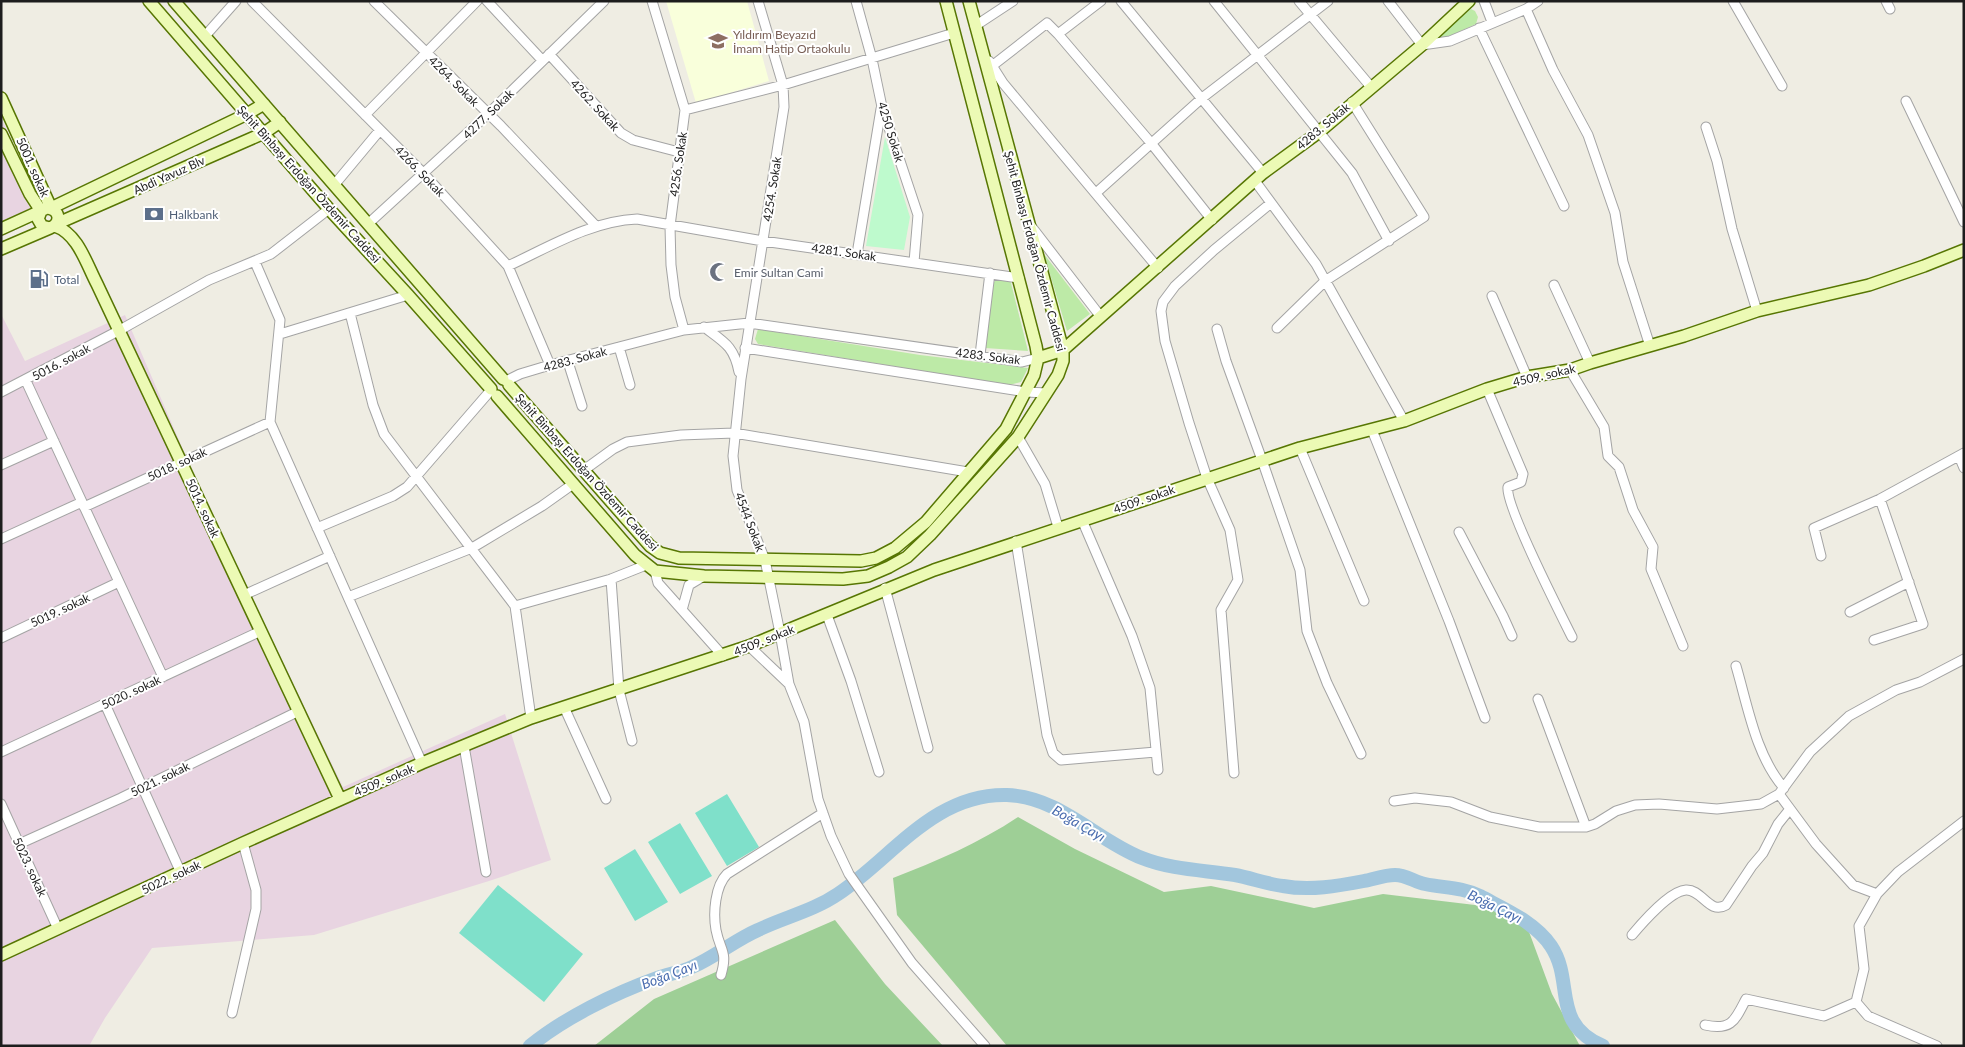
<svg xmlns="http://www.w3.org/2000/svg" width="1965" height="1047" font-family="Lato,sans-serif">
  <rect width="100%" height="100%" fill="#efede3"/>
  <path fill="#e8d4e1" d="M1,118L41,202L35,220L1,237Z
    M1,314L25,361L125,315L210,512L343,787L505,714L551,860L489,881L314,935L152,948L105,1018L89,1046H1Z"/>
  <path fill="#f9ffdb" d="M666,1H747L769,81L696,103Z"/>
  <path fill="#bdeaa7" d="M1471,9L1475,11L1478,17L1476,24L1443,39L1434,40Z
    M1044,254L1090,314L1067,331Z
    M997,279H1008L1011,283L1028,351L985,348L994,282Z
    M758,329L920,355L1028,368L1021,382L1009,385L758,344L755,339Z"/>
  <path fill="#9ecf96" d="M1018,817L1075,849L1164,892L1211,886L1314,908L1383,894L1475,905L1525,921L1552,994L1580,1046H1007L897,915L893,878C937,861 979,843 1018,817Z
    M835,920L885,984L943,1046H594L654,999Z"/>
  <path fill="#befacd" d="M885,137L910,217L904,250L866,246Z"/>
  <path fill="#7fe0ca" d="M727,794L759,847L727,866L695,813Z
    M680,823L712,876L680,894L648,842Z
    M635,849L668,902L635,921L604,868Z
    M498,885L583,954L544,1002L459,933Z"/>
  <g fill="none" stroke-linecap="round" stroke-linejoin="round">
    <path stroke="#a2c6dd" stroke-width="14" d="M530,1046C564,1018 615,993 657,978C668,974 681,972 692,967C715,957 735,940 758,930C785,917 813,911 838,894C892,858 934,793 1007,795C1060,797 1096,840 1142,858C1172,870 1204,870 1235,875C1251,878 1267,884 1283,886C1310,891 1338,886 1364,881C1374,879 1385,875 1395,875C1406,875 1415,882 1425,884C1444,888 1462,887 1480,896C1504,909 1535,922 1551,946C1575,982 1550,1023 1603,1046"/>
    <g stroke="#a4a4a4" stroke-width="11">
      <path id="street" d="M252,1L424,174L508,266L550,365
        M374,1L501,126L596,226
        M487,1L542,60
        M652,1L685,110L670,226L671,265L675,297L684,330
        M758,1L783,85L784,107L741,379L733,456L737,490L765,560L780,633L789,684L804,722L818,799L831,836L849,874L912,963L985,1046
        M856,1L872,59L882,107L918,215L914,262
        M1121,1L1263,173
        M1214,1L1352,173L1389,241
        M1299,1L1371,87
        M1388,1L1422,45L1450,41L1526,9L1538,1
        M1484,1L1492,22
        M1733,1L1782,86
        M1886,1L1890,9
        M1526,9L1553,70L1588,135L1615,213L1623,262L1650,346
        M975,26L1013,1
        M1479,28L1564,206
        M1058,34L1101,1
        M205,36L236,1
        M549,54L621,133L633,140L679,152
        M989,61L1003,83L1158,268
        M992,66L1047,23L1058,34L1151,143L1212,220
        M1906,101L1964,222
        M685,110L783,85L954,33
        M365,115L477,1
        M1706,127L1717,161L1732,229L1757,311
        M1255,181L1316,264L1404,421
        M335,184L380,130
        M1096,193L1202,98L1328,1
        M369,223L488,114L604,1
        M1031,226L1101,317
        M857,254L881,109
        M255,262L280,320L270,422L422,763
        M508,266C549,247 591,221 637,219L763,241L1019,278
        M1554,285L1590,363
        M1492,296L1527,377
        M350,313L373,405L384,434L515,606L531,718
        M704,327C724,342 734,346 739,372
        M1277,328L1325,281L1424,217L1352,102
        M1217,329L1226,361L1262,460L1300,570L1307,631L1327,683L1361,754
        M280,334L408,295
        M619,347L630,385
        M745,348L1026,392L1047,393
        M980,355L990,273
        M568,362L582,406
        M1570,370L1604,427L1608,456L1619,467L1633,510L1653,547L1651,569L1683,646
        M26,381L163,677
        M506,381L520,374L550,365L684,330L749,323L1022,362L1038,358
        M1487,389L1523,474L1521,482L1508,487C1504,503 1561,615 1572,637
        M1,392L120,330L209,280L271,254L329,209
        M1372,430L1449,621L1485,718
        M1018,437L1045,484L1058,527
        M1300,448L1364,601
        M1959,456L1964,468
        M1,465L54,441
        M584,470L613,449L627,442L681,435L734,433L968,472
        M84,507L270,422
        M1082,520L1132,636L1150,688L1158,770
        M317,528L393,496L407,487L491,390
        M1459,532L1503,616L1512,636
        M1,539L82,502
        M1016,541L1047,735L1053,753L1061,760L1156,752
        M1821,556L1814,528L1880,499L1964,453
        M655,571L658,583L723,656
        M611,579L619,690L632,741
        M885,588L928,748
        M244,595L330,556
        M348,597L472,548L542,506L573,484
        M515,606L611,579L646,565
        M682,610L689,585L704,576
        M1850,612L1909,582
        M827,615L851,681L879,772
        M1,638L119,582
        M1874,640L1923,624L1880,499
        M749,646L789,684
        M1736,666C1748,707 1756,756 1784,788
        M1538,699L1586,827
        M105,704L181,873
        M564,707L606,799
        M464,746L486,872
        M1,752L261,631
        M1234,773L1221,610L1238,580L1230,530L1207,478L1189,423L1165,341L1161,311L1163,302L1175,286L1214,250L1271,203
        M1779,794L1816,844L1853,885L1877,894
        M1394,801L1415,798L1451,802L1490,817L1539,827H1586L1595,824L1616,811L1635,805L1659,804L1717,809L1761,804L1779,794L1810,752L1849,716L1896,690L1920,682L1964,659
        M1,804L58,929
        M19,844L121,798L299,711
        M1632,935C1642,923 1670,891 1686,890C1702,889 1709,915 1726,905L1752,866L1763,853L1778,824L1790,809
        M721,975C728,951 720,951 716,930C713,913 715,886 727,874L823,813
        M232,1013L256,909V890L243,843
        M1705,1025C1732,1031 1735,1020 1746,999L1824,1016L1856,1002
        M1937,1046L1868,1016L1856,1002L1864,969L1859,926L1877,894L1898,872L1964,821"/>
    </g>
    <g stroke="#577603" stroke-width="14">
      <path id="secondary" d="M149,1L329,209L408,295L491,389
        M174,1L503,379
        M1,98L51,208L247,114L264,104
        M1,134L30,194L41,211
        M56,224L264,133L280,122
        M55,226C78,234 86,263 97,284L340,799
        M1,229L47,208C60,209 62,223 50,228L42,226L38,219L41,211
        M1,249L50,228
        M1038,358L1063,350L1263,173L1319,132L1422,45L1469,1
        M509,385L650,546L660,553L679,558L861,561L876,558L895,548L926,522L1006,429L1034,375L1038,358L1036,346L946,1
        M497,396L635,555L655,571L704,576L843,579L868,576L889,567L907,557L930,535L1018,437L1058,375L1063,361V350L969,1
        M1,955L243,843L422,763L531,718L749,646L934,570L1300,448L1404,421L1487,389L1527,377L1570,370L1590,363L1684,336L1757,311L1869,285L1924,266L1964,250"/>
    </g>
    <use href="#street" stroke="#fff" stroke-width="9"/>
    <use href="#secondary" stroke="#ecfab5" stroke-width="11"/>
  </g>
  <defs>
    <g id="school-bare" transform="scale(1.5)"><path d="M0-5L7-2L0 1L-7-2ZM-4 1L0 2.5L4 1V4Q0 6-4 4Z" fill="#8d6e63" stroke="#fff" stroke-width="2.5" paint-order="stroke"/></g>
    <g id="bank-bare" transform="scale(1.5)"><path d="M-6-4H6V4H-6ZM0-2.3a2.3 2.3 0 1 0 0 4.6a2.3 2.3 0 1 0 0-4.6Z" fill="#5c6f8a" stroke="#fff" stroke-width="2.5" paint-order="stroke"/></g>
    <g id="mosque-bare" transform="scale(1.5)"><path d="M3.5-4.9A6 6 0 1 0 3.5 4.9A5 5 0 1 1 3.5-4.9Z" fill="#6b7280" stroke="#fff" stroke-width="2.5" paint-order="stroke"/></g>
    <g id="fuel-bare" transform="scale(1.5)"><path d="M-5.5-6h7V0h2V4h1.3V-2.5L3-4.5l.8-.8L6-3V5H2.5V1h-1V6h-7ZM-4.2-4.7v3.2H.2V-4.7Z" fill="#5c6f8a" stroke="#fff" stroke-width="2.5" paint-order="stroke"/></g>
  </defs>
  <g fill-rule="evenodd">
    <use href="#school-bare" x="718" y="41"/>
    <use href="#bank-bare" x="154" y="214"/>
    <use href="#mosque-bare" x="719" y="272"/>
    <use href="#fuel-bare" x="39" y="279"/>
  </g>
  <g text-anchor="middle" dominant-baseline="central" stroke-width="4" stroke-linejoin="round" paint-order="stroke">
    <g font-size="12" fill="#785e54" stroke="#fff" text-anchor="start">
      <text x="733" y="34">Yıldırım Beyazıd<tspan x="733" dy="14">İmam Hatip Ortaokulu</tspan></text>
    </g>
    <g font-size="12" fill="#1d1d1d" stroke="#fff">
      <text transform="translate(454 81) rotate(45)">4264. Sokak</text>
      <text transform="translate(595 105) rotate(47)">4262. Sokak</text>
      <text transform="translate(488 114) rotate(-44)">4277. Sokak</text>
      <text transform="translate(1323 126) rotate(-40)">4283. Sokak</text>
      <text transform="translate(891 132) rotate(73)">4250 Sokak</text>
      <text transform="translate(678 164) rotate(-82)">4256. Sokak</text>
      <text transform="translate(33 167) rotate(66)">5001. sokak</text>
      <text transform="translate(420 171) rotate(46)">4266. Sokak</text>
      <text transform="translate(169 175) rotate(-24)">Abdi Yavuz Blv</text>
      <text transform="translate(309 184) rotate(48)">Şehit Binbaşı Erdoğan Özdemir Caddesi</text>
      <text transform="translate(772 189) rotate(-81)">4254. Sokak</text>
      <text transform="translate(1035 251) rotate(75)">Şehit Binbaşı Erdoğan Özdemir Caddesi</text>
      <text transform="translate(844 252) rotate(8)">4281. Sokak</text>
      <text transform="translate(988 356) rotate(7)">4283. Sokak</text>
      <text transform="translate(575 359) rotate(-15)">4283. Sokak</text>
      <text transform="translate(61 362) rotate(-28)">5016. sokak</text>
      <text transform="translate(1544 375) rotate(-13)">4509. sokak</text>
      <text transform="translate(177 464) rotate(-25)">5018. sokak</text>
      <text transform="translate(587 472) rotate(48)">Şehit Binbaşı Erdoğan Özdemir Caddesi</text>
      <text transform="translate(1144 499) rotate(-19)">4509. sokak</text>
      <text transform="translate(203 508) rotate(65)">5014. sokak</text>
      <text transform="translate(750 522) rotate(69)">4544 Sokak</text>
      <text transform="translate(60 610) rotate(-25)">5019. sokak</text>
      <text transform="translate(764 640) rotate(-22)">4509. sokak</text>
      <text transform="translate(131 692) rotate(-25)">5020. sokak</text>
      <text transform="translate(160 779) rotate(-26)">5021. sokak</text>
      <text transform="translate(384 780) rotate(-23)">4509. sokak</text>
      <text transform="translate(30 867) rotate(65)">5023. sokak</text>
      <text transform="translate(171 877) rotate(-25)">5022. sokak</text>
    </g>
    <g font-size="12" fill="#4e5e75" stroke="#fff" text-anchor="start">
      <text x="169" y="214">Halkbank</text>
      <text x="54" y="279">Total</text>
    </g>
    <g font-size="12" fill="#5b616d" stroke="#fff" text-anchor="start">
      <text x="734" y="272">Emir Sultan Cami</text>
    </g>
    <g font-size="14" font-style="italic" fill="#486bae" stroke="#fff">
      <text transform="translate(1079 823) rotate(30)">Boğa Çayı</text>
      <text transform="translate(1495 906) rotate(26)">Boğa Çayı</text>
      <text transform="translate(669 974) rotate(-21)">Boğa Çayı</text>
    </g>
  </g>
  <rect width="1965" height="1047" fill="none" stroke="#1d1d1d" stroke-width="5"/>
</svg>
